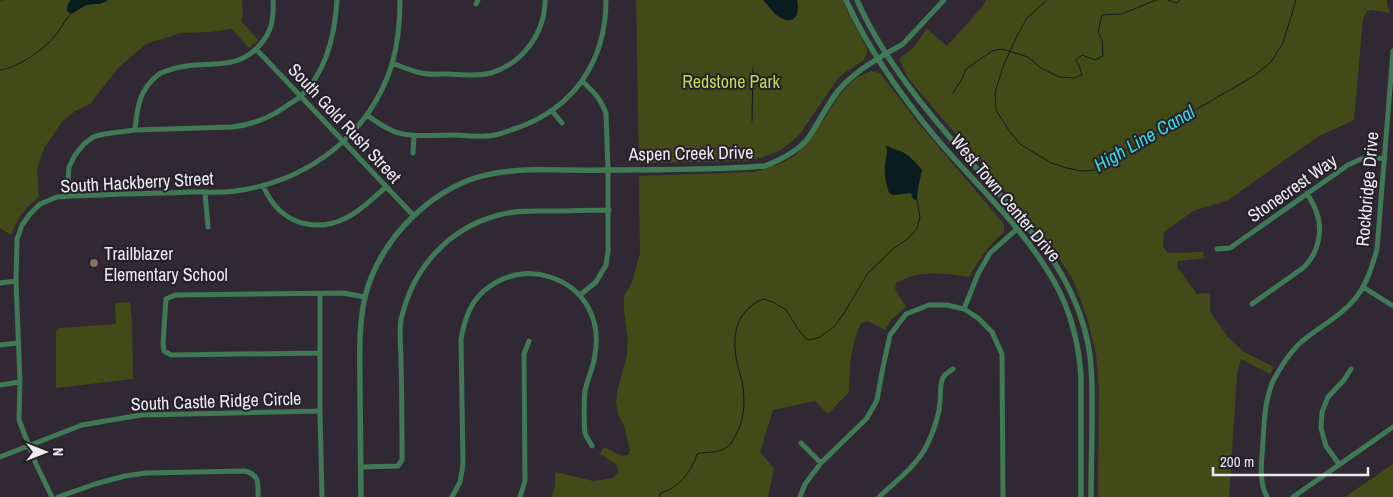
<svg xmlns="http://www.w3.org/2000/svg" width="1393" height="497" font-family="'Archivo Narrow',sans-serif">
  <rect width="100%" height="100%" fill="#302933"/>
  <path fill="#424b18" d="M4,0H242L243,13L241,21L258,40L249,48L232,29L210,32L181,33L146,44L118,68L90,104L75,111L62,122L44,148L37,169L39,197C23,210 19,216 11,235L0,228V1Z
    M636,0H842L867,49V52L864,60L844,73L836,81L800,134L790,143L779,151L760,158L745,161L639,163Z
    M986,0H1387V5L1390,13L1372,10L1367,11L1363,19L1354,120L1319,136L1228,200L1193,211L1164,232L1163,247L1168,253L1203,252L1204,258L1178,261L1177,267L1197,294L1210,293V312L1228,337L1244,352L1274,367L1270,374L1241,359L1237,374L1229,497H1098L1099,388L1096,353L1087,318L1073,280L1053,248L908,78L899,59L913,48L927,29L947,46L982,7Z
    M871,71L880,73L919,124L1004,224V232C986,248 981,257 969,277C945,273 919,270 896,283L895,289L906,307L892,319L885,330L868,321L861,323C850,347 850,366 849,392L828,414L815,401L773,410L760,452L774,468L768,497H551L555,487V472L593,481L614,478L618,472L617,465L600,454L604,447L622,456L628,455L630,450L624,426L618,414L616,403L617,392L627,355L628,340L624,312V296L632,282L640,253L639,176L754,172C768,168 783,164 794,156C820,136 829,101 854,80C859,76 866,74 871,71Z
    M130,302L132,323L133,379L56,388V332L59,328L116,324L115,303Z
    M1393,464V497H1345Z"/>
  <path fill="#091c1e" d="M71,0H108C101,6 95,3 87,5C81,7 77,12 71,14L67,11L68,4Z
    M763,0H797C800,12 796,26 781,18C774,15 768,5 763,0Z
    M886,145C891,148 891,148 897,150C906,152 916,162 922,170C920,180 917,190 917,200L913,199L911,193L893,195L889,193C886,184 884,174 885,164C886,156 888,153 886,145Z"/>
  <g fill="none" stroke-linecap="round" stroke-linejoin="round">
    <path stroke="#091c1e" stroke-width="1" d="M1047,0L1027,18L1018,34L1004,64L995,92L996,110L1008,129L1020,144L1051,163L1067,168L1082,171L1095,170L1119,154L1254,76L1271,62L1283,43L1296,0
      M1168,0L1177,3L1180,0
      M0,70C17,68 42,51 53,38C60,31 64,21 71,13
      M953,93L962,79L966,69L992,51L1002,49L1028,57L1041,68L1059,77L1074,78L1082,75L1080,68L1076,60L1082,55L1095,60L1103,56L1102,40L1098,32L1102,15L1122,14L1156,0
      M752,121L753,68
      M659,497L661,493C679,488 692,471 697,454C708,451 717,454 727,447C731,445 733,439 736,435C744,421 745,403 743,387C742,377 737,367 736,357C732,331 738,310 763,299L773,302L786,310L798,329L806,339L811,340L820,337L835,326L844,313L868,273L893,249L909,238L917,228L920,217L917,200"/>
    <path stroke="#3f7955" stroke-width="5" d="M476,4L478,0
      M256,49L413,215
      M887,53L903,44L944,0
      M392,63C402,67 412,71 421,73C430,75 440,74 449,74C461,75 480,76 491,73C523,63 545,33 545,0
      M552,111L562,123
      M367,115C375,121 384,127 393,131C407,138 437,135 453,135C466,135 483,138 495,135C502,134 510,130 517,128C574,108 606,61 606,0
      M135,130C137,109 139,89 158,75C161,72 168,71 172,69C203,59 235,73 259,46C272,32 274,19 273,0
      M413,153L414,135
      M263,186C266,192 269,198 273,203C291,226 320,231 346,218C361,211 374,197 386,187
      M205,192L208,227
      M67,196L69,167L75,155L84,144L93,137L104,134L135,130L232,127C252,125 269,118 285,107C290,103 297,100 301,96C327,71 335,34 337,0
      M1217,249L1230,248L1348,165L1361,159L1385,158
      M0,283L16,281
      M1363,287L1393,306
      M320,294V411L322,497
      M580,295L596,282L606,265L608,251V170L606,113C600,98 594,92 582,81
      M1252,304L1303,268C1318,254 1324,231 1316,211C1314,205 1310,199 1307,193
      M964,309L978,274L990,253L1025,222
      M0,345L18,343
      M320,353L171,355L164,351L163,344L166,299L175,295L343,293L365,297
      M0,385L20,382
      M801,443L821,463
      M0,457L82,425L141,415L320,411
      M1339,464L1326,446L1321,428L1322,412L1328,397L1344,380L1351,369
      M361,467L398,466L402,460C402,428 402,395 401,362C401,349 399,333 401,320C412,269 448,228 499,215C516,210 535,211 552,211C571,211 590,210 609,210
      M52,497L36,464L19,420L20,382L16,281L17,239L22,225L30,214L40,204L57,197C102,194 146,194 190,192C205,192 221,193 236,191C308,181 370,135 392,64C398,43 400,21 400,0
      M58,497L95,484L125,476L146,473L245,471C260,475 258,484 258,497
      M452,497L460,482L463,465L461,339C465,318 471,299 489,287C507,274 529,270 550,277C585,288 601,320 595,354C594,367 587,379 585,391C584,397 584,427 585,433C586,437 590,442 592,446
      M520,497L525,481L524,354L529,341
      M800,497L805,484L821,463L867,418L877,400L883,367L890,335L906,314L929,305H947L964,309L978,318L992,332L1002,354L1003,497
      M879,497C896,481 918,465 928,443C934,430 939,416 940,402C941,394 939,383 944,376C946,373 950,371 953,369
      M1267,497C1258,480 1262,460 1263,441C1264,421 1265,400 1273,381C1280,368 1289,354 1299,344C1316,328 1338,319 1353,301C1366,287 1372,267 1377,249L1393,51
      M1293,497L1393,427"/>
    <path stroke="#3f7955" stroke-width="5.5" d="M846,0C869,51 902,97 937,139C977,186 1025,229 1055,283C1071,312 1079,345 1081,377V497
      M857,0C885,64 932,117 977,169C1022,220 1067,263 1085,331C1093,359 1092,388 1092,417C1092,444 1091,470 1091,497
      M361,497C361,462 360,426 360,391C360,359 358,328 365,297C379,238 436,182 496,173C533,167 572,171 609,170C661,170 713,170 765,166C780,160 799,151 809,137C819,122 827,105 838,91C851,75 869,64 887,53"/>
  </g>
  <circle fill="#8d6e63" stroke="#262029" stroke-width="2" cx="94" cy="263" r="5"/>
  <g text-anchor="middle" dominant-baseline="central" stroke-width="4" stroke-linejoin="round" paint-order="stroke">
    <g font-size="18" fill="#c3d955" stroke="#262029">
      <text x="731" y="81">Redstone Park</text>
    </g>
    <g font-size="18" fill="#eeeaf1" stroke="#262029">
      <text transform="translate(345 123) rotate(47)">South Gold Rush Street</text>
      <text transform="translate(691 153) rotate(-1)">Aspen Creek Drive</text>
      <text transform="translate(137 182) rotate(-3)">South Hackberry Street</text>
      <text transform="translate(1292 188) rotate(-35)">Stonecrest Way</text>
      <text transform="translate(1367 189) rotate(-85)">Rockbridge Drive</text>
      <text transform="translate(1006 198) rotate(50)">West Town Center Drive</text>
      <text transform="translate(216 401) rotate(-2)">South Castle Ridge Circle</text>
    </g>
    <g font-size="18" fill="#eeeaf1" stroke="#262029" text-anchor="start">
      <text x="104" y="253">Trailblazer<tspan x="104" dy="21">Elementary School</tspan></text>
    </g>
    <g font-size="19" font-style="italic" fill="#37d8e3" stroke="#262029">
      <text transform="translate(1144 138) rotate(-30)">High Line Canal</text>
    </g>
  </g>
  <g transform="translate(45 452) rotate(90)" stroke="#262029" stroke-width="4" paint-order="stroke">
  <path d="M0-4L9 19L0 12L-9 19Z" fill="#eeeaf1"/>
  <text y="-8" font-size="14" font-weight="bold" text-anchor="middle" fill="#eeeaf1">N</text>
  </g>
  <path d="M1213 467v8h155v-8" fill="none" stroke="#eeeaf1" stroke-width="2.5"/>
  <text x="1220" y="467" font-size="15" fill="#eeeaf1" stroke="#262029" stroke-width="4" paint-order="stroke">200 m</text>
</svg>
